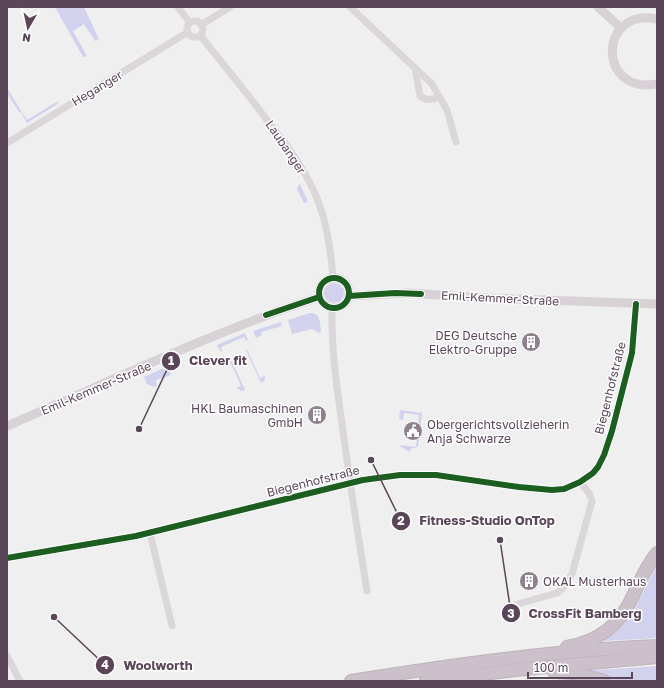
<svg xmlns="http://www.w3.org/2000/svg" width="664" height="688" font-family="'Golos Text',sans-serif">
  <rect width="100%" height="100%" fill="#eeefee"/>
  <path fill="#d2d2ef" d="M55,7H84L99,39L95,41L84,24L73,31L87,56L83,57Z
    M7,88L27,120L58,101V103L56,105L27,123L21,112H19L7,93Z
    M300,184L308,202L304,203L297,189L298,186Z
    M324 293a10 10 0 1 1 20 0a10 10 0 1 1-20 0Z
    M310,313C321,313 320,323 321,332L319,333L312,329L292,334L288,320Z
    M281,322L282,326L261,332L262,335L256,338L253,331Z
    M245,333L248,340L246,341L244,337L221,347L222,351L221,352L217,345Z
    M247,349L260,378L265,376V380L261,383L246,350Z
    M228,357H230L245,390L241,391L236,388L241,386Z
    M168,366L171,375L156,380L157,386L154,387L147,384L144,377Z
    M400,410L422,413L418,447H416V448H411L410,452L401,447L400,445L416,447L419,415L404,413L403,420L399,419Z
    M657,564V638L603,641L620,628L633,613Z
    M657,666V681H617L583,671Z"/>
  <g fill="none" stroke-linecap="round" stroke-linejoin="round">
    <g stroke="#beb3bc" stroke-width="14">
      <path id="highway" d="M567,647C599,641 619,626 633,596C640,581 646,566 657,553
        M554,672L574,673L604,681
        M351,681C452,665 555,650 657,646
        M426,681L525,669L657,657"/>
    </g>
    <path stroke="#dbd6da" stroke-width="7" d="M178,7L190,23
      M350,7L432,84L447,110L456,142
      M187 29a8 8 0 1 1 16 0a8 8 0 1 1-16 0Z
      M201,25L230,7
      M200,35C221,62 243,88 264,116C286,144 308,172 320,206C328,229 331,253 333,278
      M415,68L420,96C426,101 433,100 439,97
      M7,143L188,32
      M332,308C331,347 336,385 342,423C349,479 358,535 367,591
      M150,533L172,626
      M7,558L136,536L363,480L400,475H436L519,487L552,490L564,489L580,482L593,473L598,467L604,455L612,431L632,353L636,304
      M508,607L557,593L564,587L572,574L592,501L589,493L580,482
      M7,656L20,681"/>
    <path stroke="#d8d2d7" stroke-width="9" d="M598,7L621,28
      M657,19C598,7 597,95 657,84
      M319 293a15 15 0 1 1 30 0a15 15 0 1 1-30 0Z
      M349,296L408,293L486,298L657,304
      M7,426C109,382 213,332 319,297"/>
    <use href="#highway" stroke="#ccc1ca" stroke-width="12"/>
    <g stroke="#fff" stroke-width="8">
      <path id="cycleway" d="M319 293a15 15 0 1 1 30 0a15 15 0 1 1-30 0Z
        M349,296L395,293L421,294
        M266,315L319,297
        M7,558L136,536L363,480L400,475H436L519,487L552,490L564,489L580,482L593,473L598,467L604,455L612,431L632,353L636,304"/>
    </g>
    <use href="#cycleway" stroke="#1b5e20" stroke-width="6"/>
  </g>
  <defs>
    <g id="building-disc" transform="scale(1)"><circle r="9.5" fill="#8e808c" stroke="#fff"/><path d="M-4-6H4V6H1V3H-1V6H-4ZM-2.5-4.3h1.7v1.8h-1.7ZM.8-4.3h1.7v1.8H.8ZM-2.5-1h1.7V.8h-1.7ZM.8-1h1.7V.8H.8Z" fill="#fff"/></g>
    <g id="civic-disc" transform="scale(1)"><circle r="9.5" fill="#8e808c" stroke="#fff"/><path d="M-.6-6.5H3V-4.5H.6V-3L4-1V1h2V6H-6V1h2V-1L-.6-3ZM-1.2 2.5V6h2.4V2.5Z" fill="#fff"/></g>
  </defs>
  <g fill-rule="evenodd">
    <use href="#building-disc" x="531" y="342"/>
    <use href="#building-disc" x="317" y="415"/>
    <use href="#civic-disc" x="413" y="431"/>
    <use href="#building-disc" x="529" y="581"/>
  </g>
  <g text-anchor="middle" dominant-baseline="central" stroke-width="3" stroke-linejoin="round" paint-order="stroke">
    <g font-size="12" fill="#5b4558" stroke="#fff">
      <text transform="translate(97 88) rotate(-31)">Heganger</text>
      <text transform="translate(286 147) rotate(56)">Laubanger</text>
      <text transform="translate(500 298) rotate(3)">Emil-Kemmer-Straße</text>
      <text transform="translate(96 388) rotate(-23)">Emil-Kemmer-Straße</text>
      <text transform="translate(610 388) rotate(-76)">Biegenhofstraße</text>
      <text transform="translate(313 481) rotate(-14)">Biegenhofstraße</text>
    </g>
    <g font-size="12" fill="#5b4558" stroke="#fff" text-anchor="end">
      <text x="517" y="335">DEG Deutsche<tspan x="517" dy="14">Elektro-Gruppe</tspan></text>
      <text x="303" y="408">HKL Baumaschinen<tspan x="303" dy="14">GmbH</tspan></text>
      <text x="427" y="424" text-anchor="start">Obergerichtsvollzieherin<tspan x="427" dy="14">Anja Schwarze</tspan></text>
      <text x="543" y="581" text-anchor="start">OKAL Musterhaus</text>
    </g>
  </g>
  <path fill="none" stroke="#5b4558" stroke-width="1.5" d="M139 429L171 361M371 460L401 521M500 540L511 613M54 617L105 665"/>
  <g fill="#5b4558" stroke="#fff" stroke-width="1.5">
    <circle cx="139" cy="429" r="4"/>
    <circle cx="371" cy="460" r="4"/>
    <circle cx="500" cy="540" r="4"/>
    <circle cx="54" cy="617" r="4"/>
    <circle cx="171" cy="361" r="10"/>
    <circle cx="401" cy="521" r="10"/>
    <circle cx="511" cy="613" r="10"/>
    <circle cx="105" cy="665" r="10"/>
  </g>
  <g font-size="12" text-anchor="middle" font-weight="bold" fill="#fff">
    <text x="171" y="365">1</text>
    <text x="401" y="525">2</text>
    <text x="511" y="618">3</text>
    <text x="105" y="669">4</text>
  </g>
  <g font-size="13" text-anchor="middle" font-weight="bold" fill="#5b4558" stroke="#fff" stroke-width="3" stroke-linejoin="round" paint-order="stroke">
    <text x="218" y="365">Clever fit</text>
    <text x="487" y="525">Fitness-Studio OnTop</text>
    <text x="585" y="618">CrossFit Bamberg</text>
    <text x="158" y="670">Woolworth</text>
  </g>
  <rect width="664" height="688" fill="none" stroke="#5b4558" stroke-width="16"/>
  <g transform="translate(28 28) rotate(189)" stroke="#ffffff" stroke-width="3" paint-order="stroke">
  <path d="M0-3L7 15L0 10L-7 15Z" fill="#5b4558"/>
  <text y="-6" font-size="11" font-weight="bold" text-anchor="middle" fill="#5b4558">N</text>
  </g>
  <path d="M528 672v6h104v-6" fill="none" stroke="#5b4558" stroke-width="2"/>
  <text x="534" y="672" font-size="12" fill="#5b4558" stroke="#ffffff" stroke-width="3" paint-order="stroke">100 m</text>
</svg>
